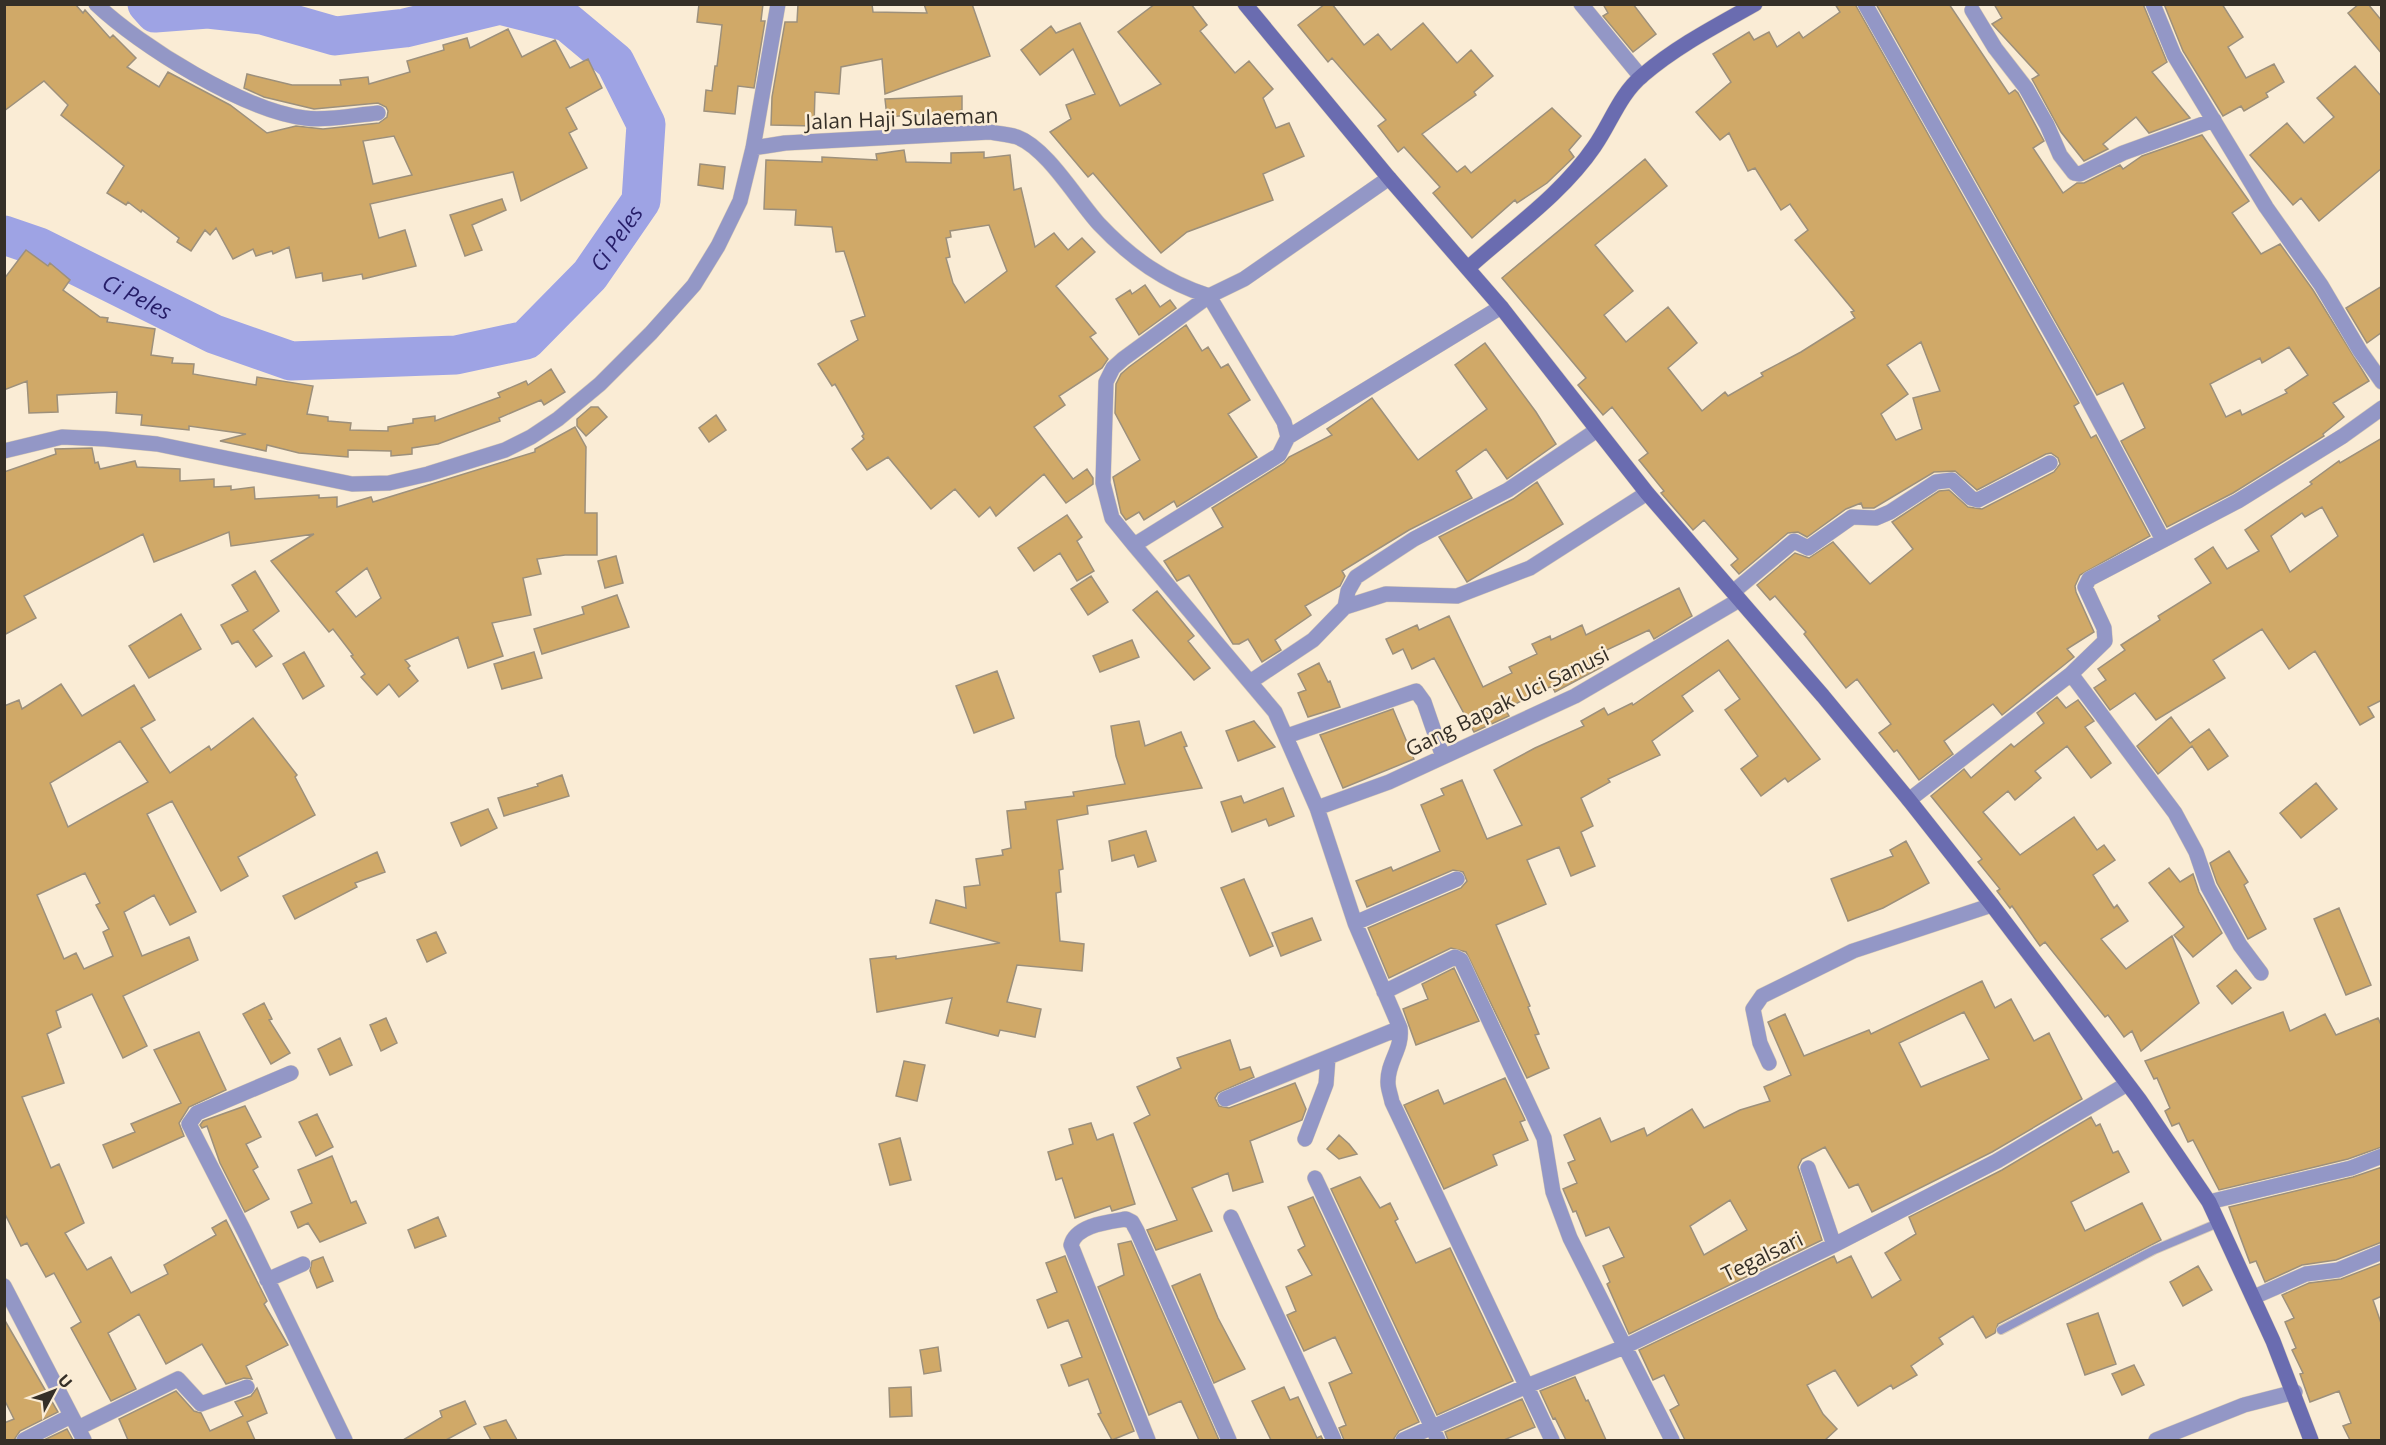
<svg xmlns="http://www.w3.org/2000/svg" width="2386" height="1445" font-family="'Open Sans',sans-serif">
  <rect width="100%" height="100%" fill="#faecd5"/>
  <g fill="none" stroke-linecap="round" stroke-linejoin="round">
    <path stroke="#9ea3e4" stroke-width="39" id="s1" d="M4,235L39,247L214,334L291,361L456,355L526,340L590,275L641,201L646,124L615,62L567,22L500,5L405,28L335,36L262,15L208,9L155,13L147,4"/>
  </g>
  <path fill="#d0a968" stroke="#9d907b" stroke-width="1.5" fill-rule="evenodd" d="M4,4H75L83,13L85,10L110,38L113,35L136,58L127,67L159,87L168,72L230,105L267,133L296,126L323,129L379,123L387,117L388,111L386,107L378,103L314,109L264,97L244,88L247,74L292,85H341L340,80L368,77L369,84L410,72L407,61L444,50L443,45L467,38L470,48L508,29L522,57L555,40L570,68L588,59L602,88L566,108L577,129L569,133L587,168L521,201L513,172L370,204L379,238L405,230L416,266L363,279L362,274L323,281L322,273L296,278L289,247L273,254L272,251L256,256L253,249L233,259L216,228L210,235L205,230L191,251L177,242L179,238L142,210L141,212L128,202L126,205L107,193L124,166L61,115L68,105L44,81L4,111ZM394,136L412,175L373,184L363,141Z
    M699,4H763L761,21H765L754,88L738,86L735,114L704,111L706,90L712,91L715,66H717L722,25L697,22Z
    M798,4H872L873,12L927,13L924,4H972L990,56L885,94L882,59L841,67L839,94L815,92L814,126L771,125L772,97L785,22H797Z
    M1155,4H1191L1207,25L1200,31L1235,73L1249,61L1273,89L1263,98L1276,128L1289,123L1304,156L1263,174L1273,200L1187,232L1161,253L1093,173L1088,177L1050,132L1071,119L1066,105L1095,94L1073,49L1040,75L1021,50L1051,26L1056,33L1080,23L1120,106L1161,84L1118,32Z
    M1325,4H1332L1364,45L1378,34L1391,50L1423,23L1457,63L1471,50L1493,76L1474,92L1476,95L1422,134L1457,172L1465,166L1471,173L1552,108L1581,136L1569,150L1574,157L1547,183L1517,203L1515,200L1472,238L1433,193L1440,187L1404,147L1398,152L1378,126L1386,120L1332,58L1328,62L1298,25Z
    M1603,4H1633L1656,34L1633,52L1603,16L1608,13Z
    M1835,4H1855L2062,373L2079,403L2074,406L2091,438L2096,435L2150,536L2080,575L2075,586L2076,592L2094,632L2067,649L2074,657L2002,715L1993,704L1944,741L1953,754L1919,780L1897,750L1894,752L1879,733L1891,724L1857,679L1846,688L1804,634L1806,632L1775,596L1770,600L1757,585L1795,553L1809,558L1833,542L1870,584L1913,549L1892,522L1939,491L1949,490L1968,507L1982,509L2054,472L2060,464L2058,458L2051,453L2046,454L1977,490L1955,471L1934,472L1874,508H1863L1861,503L1846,509L1807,537L1798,532L1788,533L1739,574L1731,565L1738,559L1704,520L1693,530L1661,493L1664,491L1639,460L1648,453L1612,407L1603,415L1578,385L1586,378L1502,278L1645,159L1667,186L1595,245L1633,291L1604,315L1626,342L1668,307L1697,343L1668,368L1702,411L1725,392L1728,396L1763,376L1761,373L1801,352L1855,318L1851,312L1854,311L1795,240L1808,230L1790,204L1781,210L1755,168L1748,171L1729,133L1720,140L1696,112L1731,82L1713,54L1749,32L1754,40L1769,32L1777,47L1799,32L1803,38L1840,12ZM1921,342L1940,391L1913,398L1922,429L1896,440L1881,414L1908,394L1887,365Z
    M1876,4H1949L2009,94L2015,90L2018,93L2044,141L2033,148L2063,193L2077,183H2084L2120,165L2123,169L2142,156L2202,135L2249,201L2232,213L2261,254L2280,244L2313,290L2369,381L2333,403L2344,417L2323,434L2324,436L2233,493L2167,527L2121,441L2145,428L2123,383L2097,395ZM2289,347L2308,375L2285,390L2287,393L2242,415L2240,410L2226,417L2210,384L2260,358L2262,363Z
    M1994,4H2143L2167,62L2152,72L2190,118L2149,133L2136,117L2103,144L2108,149L2084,161L2061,132L2032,79L2039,75L1992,24L2002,18Z
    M2164,4H2222L2243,37L2228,47L2246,78L2274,64L2284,82L2266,93L2268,97L2244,111L2241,106L2223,116L2183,51Z
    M2359,4H2368L2382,21V54L2348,13Z
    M2355,66L2382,97V168L2319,221L2301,198L2293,205L2250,155L2287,123L2304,143L2334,117L2317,98Z
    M962,96V110L958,111V124L937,125V113L887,117L885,99Z
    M904,150L906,162L951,163V153L984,152V158L1010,155L1014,190L1021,188L1035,247L1054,233L1068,250L1082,238L1095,252L1056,286L1096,333L1090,337L1108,359L1102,368L1059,396L1065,405L1034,427L1073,479L1087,469L1093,478V484L1066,503L1044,474L996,516L990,507L979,517L955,489L931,509L888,457L867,470L852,449L864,439L862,436L864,434L835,384L832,386L818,364L858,340L851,321L865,316L844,251L836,252L832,227L795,225L796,210L764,209L766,160L822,162V157L877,160L876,154ZM989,225L1007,271L965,303L953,283L946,258L950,257L946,238L951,237L950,231Z
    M700,164L725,167L723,189L698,185Z
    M502,199L506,210L472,225L482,250L465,256L450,215Z
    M26,250L48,266L50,263L70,280L63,290L100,317L108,318L107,322L155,329L151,355L173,358L172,363L194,364L193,374L256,385L257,377L313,386L307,414L328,417V421L351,423L350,430L388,431V427L413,423V419L435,416V421L500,397L498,393L526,381L528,385L551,369L565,392L544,405L541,400L499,418L500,421L438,444L412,448V454L391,456V451L348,450V457L299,453L267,445L266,451L220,441L246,434L189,426V430L141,425L142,415L116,413L117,392L57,395L58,412L29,413L27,381L4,390V279Z
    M1145,285L1160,307L1170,300L1176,308L1139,335L1116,299L1130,290L1132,294Z
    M2382,286V332L2367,343L2346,308Z
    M1186,325L1202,351L1208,347L1221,368L1228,364L1250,400L1228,414L1257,457L1177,507L1174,501L1144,520L1139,512L1126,520L1121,513L1113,477L1140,460L1115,413L1116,384L1121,374L1129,367Z
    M1485,343L1536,412L1556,444L1507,479L1486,449L1456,471L1472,498L1409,530L1342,571L1345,576L1340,586L1305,606L1311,615L1275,640L1281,650L1262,662L1248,639L1239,644H1233L1189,575L1177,581L1164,561L1223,527L1212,508L1284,463L1289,457L1332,435L1327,429L1372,398L1418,460L1487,409L1455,365Z
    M591,407H598L607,417L586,436L577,426V419Z
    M716,415L726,430L709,442L699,428Z
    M575,427L586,447L585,513H597V555H565L537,559L541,574L523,578L531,615L492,623L503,656L468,668L458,637L405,660L410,666L408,668L418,681L399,697L389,684L377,695L361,677L365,674L351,656L353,655L333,629L329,632L271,561L314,534L231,546L229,532L154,562L143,534L24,596L36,618L4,635V472L56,454L55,449L92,448L95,463L98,462L100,469L135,461L137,467L180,469V481L214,479V487L231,486V490L254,487L255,499L319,495V498L337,497V507L371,497L373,502L535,452V449ZM367,568L381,598L356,617L336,592Z
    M2382,438V700L2368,707L2374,717L2360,725L2315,651L2289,669L2262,629L2213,660L2225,678L2156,720L2135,693L2110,710L2094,688L2106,680L2098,669L2125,650L2121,645L2160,620L2158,616L2211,583L2195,559L2213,547L2227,569L2259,551L2245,530L2312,484L2310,482L2339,461L2340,463ZM2322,507L2338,536L2290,572L2271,536L2302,513L2305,517Z
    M1537,482L1563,524L1467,582L1439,537L1513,499Z
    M1067,515L1082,537L1077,541L1094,571L1077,581L1060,553L1034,571L1018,548Z
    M616,556L623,583L605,588L598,561Z
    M255,571L279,611L253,630L272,656L256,667L238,641L232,644L221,625L248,611L232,585Z
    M1091,576L1108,602L1088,615L1071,589Z
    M1679,588L1692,616L1654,639L1649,630L1596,655L1602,667L1555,692L1552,686L1505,709L1509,716L1474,732L1434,658L1412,669L1403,649L1393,654L1386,639L1417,625L1419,630L1449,616L1483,687L1512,673L1509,667L1537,654L1532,644L1550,636L1551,640L1582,625L1586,635Z
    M1157,591L1194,636L1188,641L1210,668L1194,680L1133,610Z
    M617,595L629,627L542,654L534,629L584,614L582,607Z
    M181,614L201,649L149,678L129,646Z
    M1132,640L1139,657L1100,672L1093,656Z
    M1728,640L1820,759L1788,782L1785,778L1761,796L1741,769L1758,756L1725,710L1740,699L1719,670L1682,696L1693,711L1652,741L1660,755L1608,779L1610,782L1581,798L1593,826L1581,832L1595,866L1571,876L1559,847L1527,860L1546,904L1496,925L1530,1006L1528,1007L1539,1034L1535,1035L1549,1068L1527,1078L1466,952L1451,948L1389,978L1368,928L1461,888L1467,881L1463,872L1453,870L1367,907L1356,881L1391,867L1393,871L1440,851L1421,805L1444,795L1441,789L1462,780L1487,839L1522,825L1494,770L1535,748L1584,726L1581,721L1604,708L1608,715L1632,703L1633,705Z
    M304,652L324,686L303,699L283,664Z
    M534,652L542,678L502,689L494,664Z
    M1319,663L1328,682L1330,681L1340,707L1308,717L1298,693L1306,690L1298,674Z
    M997,671L1014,718L974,733L956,686Z
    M61,684L82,716L134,685L155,720L141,728L170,773L209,746L211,750L253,718L297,775L295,777L315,815L238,857L248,876L221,891L172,801L147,814L196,912L170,925L154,895L124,912L142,956L189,937L198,960L123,996L147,1046L123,1058L92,994L56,1011L61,1027L47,1034L64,1083L22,1097L51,1168L59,1164L84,1223L65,1233L87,1270L111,1257L131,1293L168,1274L164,1265L216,1235L212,1228L226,1220L267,1301L264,1304L288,1345L246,1366L252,1379L244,1378L226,1384L202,1344L166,1364L139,1314L108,1333L136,1389L111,1401L71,1328L81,1322L54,1273L46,1277L27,1243L21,1246L4,1212V706L19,700L22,709ZM120,741L148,782L68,827L50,783ZM85,873L100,903L96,905L109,929L103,932L113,956L84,969L76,953L64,959L37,895Z
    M2057,697L2066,708L2078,700L2094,721L2085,727L2111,763L2091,778L2067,746L2035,771L2041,778L2015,800L2008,791L1983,812L2020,855L2074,817L2097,850L2104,845L2115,860L2093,875L2114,908L2117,905L2128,921L2101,939L2126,969L2172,936L2199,1003L2141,1051L2132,1031L2124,1037L2108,1015L2105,1017L2045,942L2040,946L2012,906L2010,908L1997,891L2000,889L1978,862L1982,859L1931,796L1964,769L1971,778L2011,744L2014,747L2044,723L2037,713Z
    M1393,709L1414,759L1343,788L1320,735Z
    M2171,717L2190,743L2209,729L2228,756L2208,770L2192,746L2158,774L2137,746Z
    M1139,721L1145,746L1181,732L1187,746L1184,747L1202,788L1087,806L1088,814L1057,820L1063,869L1059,870L1061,892L1056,893L1060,941L1084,944L1082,971L1017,965L1007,1002L1041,1009L1035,1037L1000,1030L998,1036L946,1023L952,998L877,1012L870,959L896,956V959L1000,943L930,923L936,900L966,908L964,887L980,885L976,859L1003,855L1002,850L1011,848L1007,811L1026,809L1025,802L1074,796L1073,792L1125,784L1116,756L1111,726Z
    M1254,721L1275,747L1238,761L1226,731Z
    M562,775L569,796L504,816L498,798L538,786L537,784Z
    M2316,783L2337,809L2301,838L2280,813Z
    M1283,788L1294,816L1269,826L1266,819L1232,832L1221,802L1241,796L1244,803Z
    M488,809L497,828L461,846L451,823Z
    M1146,831L1156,861L1138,867L1134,855L1112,861L1109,841Z
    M1906,841L1929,883L1883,908L1848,921L1831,879L1893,856L1890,850Z
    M2229,851L2248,882L2244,885L2266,929L2248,939L2217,883L2210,863Z
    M377,852L385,872L355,883L357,887L295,919L283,896Z
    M2169,868L2180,882L2193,874L2199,892L2222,933L2193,957L2174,935L2184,927L2149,883Z
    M1244,879L1273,946L1250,956L1221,888Z
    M2339,908L2371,985L2346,995L2314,919Z
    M1312,918L1321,940L1281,956L1272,933Z
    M436,932L446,953L427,962L417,940Z
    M1454,968L1479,1021L1416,1045L1403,1009L1428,999L1422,984Z
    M2236,970L2251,988L2232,1004L2217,986Z
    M1982,981L1995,1008L2011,999L2034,1041L2049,1033L2082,1099L1992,1152L1872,1212L1858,1184L1849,1188L1825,1147L1802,1159L1798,1167L1822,1240L1629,1334L1607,1284L1610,1282L1603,1266L1624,1257L1609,1227L1586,1236L1576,1211L1573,1212L1563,1189L1577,1183L1568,1163L1575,1160L1564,1135L1600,1118L1611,1142L1644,1128L1647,1136L1692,1109L1704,1128L1740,1110L1770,1101L1764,1087L1791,1075L1768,1022L1785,1014L1804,1056L1869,1030L1871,1034ZM1964,1012L1989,1059L1921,1087L1899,1043ZM1730,1200L1747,1230L1704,1255L1690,1226Z
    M264,1003L272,1019L269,1020L290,1053L271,1064L243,1014Z
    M2283,1012L2290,1031L2325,1014L2336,1035L2378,1018L2382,1027V1147L2348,1159L2219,1190L2193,1140L2188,1142L2179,1123L2172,1126L2165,1111L2170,1108L2157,1078L2154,1079L2145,1061Z
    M386,1018L397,1043L381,1051L370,1025Z
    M199,1032L226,1090L189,1107L179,1123L184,1136L113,1168L103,1145L135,1132L131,1124L181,1103L154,1050Z
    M340,1038L352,1065L330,1075L318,1049Z
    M1230,1040L1240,1070L1250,1067L1254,1077L1218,1093L1215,1098L1219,1106L1229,1108L1295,1083L1306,1109L1302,1120L1250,1141L1263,1182L1233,1191L1228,1173L1192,1188L1212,1231L1156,1250L1147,1230L1177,1220L1134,1123L1150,1115L1137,1087L1181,1068L1177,1058Z
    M904,1061L925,1065L917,1101L896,1096Z
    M1505,1078L1525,1120L1520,1122L1528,1140L1493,1155L1497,1165L1444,1189L1404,1105L1438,1090L1444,1104Z
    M245,1106L261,1137L246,1144L258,1167L253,1170L269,1199L245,1212L220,1163L207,1126L202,1128L200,1125L203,1121Z
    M317,1114L333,1147L316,1156L299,1122Z
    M2091,1117L2096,1126L2100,1124L2113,1153L2118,1151L2129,1172L2071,1202L2085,1231L2142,1203L2161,1240L1998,1324L1995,1333L1986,1338L1973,1316L1939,1338L1943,1344L1911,1366L1917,1375L1893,1389L1891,1385L1858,1406L1835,1370L1807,1385L1823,1414L1837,1429L1825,1440H1685L1670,1410L1679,1405L1664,1375L1653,1380L1639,1350L1834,1256L1837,1263L1851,1256L1872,1298L1901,1280L1885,1253L1916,1234L1909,1217L2002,1170Z
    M1091,1123L1097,1140L1113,1134L1135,1204L1112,1211L1110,1206L1075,1218L1062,1178L1056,1180L1048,1152L1073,1144L1069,1129Z
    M1339,1135L1349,1144L1357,1154L1339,1159L1327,1149Z
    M900,1138L911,1180L890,1185L879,1144Z
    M332,1156L351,1203L356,1201L366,1223L320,1242L308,1223L298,1228L291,1212L312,1203L298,1170Z
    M2382,1167V1242L2336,1260L2302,1265L2265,1282L2256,1261L2250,1263L2229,1207L2353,1177Z
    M1360,1177L1380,1208L1390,1203L1398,1219L1395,1221L1416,1263L1450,1248L1513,1381L1437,1415L1331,1189Z
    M1313,1197L1419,1422L1399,1431L1393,1440H1344L1339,1428L1346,1425L1329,1383L1352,1373L1335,1337L1304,1351L1287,1315L1296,1311L1286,1287L1312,1275L1298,1250L1305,1246L1288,1207Z
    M438,1217L446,1236L415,1248L408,1230Z
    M1131,1241L1219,1440H1199L1181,1401L1149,1415L1098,1287L1124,1275L1118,1244Z
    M1065,1256L1134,1431L1112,1440L1098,1414L1101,1413L1088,1379L1069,1386L1061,1365L1082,1357L1068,1320L1048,1328L1037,1300L1057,1292L1046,1263Z
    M323,1257L333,1281L317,1288L310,1271L312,1261Z
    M2382,1263V1296L2373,1300L2382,1326V1440H2350L2343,1426L2351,1423L2339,1391L2310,1402L2300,1374L2303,1373L2292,1350L2296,1348L2285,1322L2294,1318L2282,1295L2309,1283L2341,1279Z
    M2198,1266L2212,1290L2183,1306L2170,1282Z
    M1200,1274L1218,1318L1245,1369L1214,1383L1172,1286Z
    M2098,1313L2116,1364L2085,1375L2067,1324Z
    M4,1319L58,1412L20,1431L14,1440H4V1423L14,1419L4,1399Z
    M938,1347L941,1371L924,1374L920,1350Z
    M2134,1365L2144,1385L2122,1395L2112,1374Z
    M1575,1377L1586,1401L1588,1400L1606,1440H1566L1555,1418L1553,1419L1540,1391Z
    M911,1387L912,1416L890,1417L889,1388Z
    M1284,1387L1290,1400L1298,1397L1317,1438L1321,1436L1323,1440H1271L1252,1401Z
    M257,1388L267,1413L247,1422L255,1440H128L119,1419L176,1391L194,1411L201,1413L210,1431L243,1416L235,1402L251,1396Z
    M1522,1399L1535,1427L1504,1440H1448L1445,1432Z
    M465,1401L476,1424L446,1440H403L442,1417L440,1411Z
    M506,1420L517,1440H491L484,1427Z
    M67,1429L73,1440H44Z"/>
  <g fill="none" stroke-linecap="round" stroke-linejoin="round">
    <g stroke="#d7cab6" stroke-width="10">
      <path id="lane" d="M2001,1330L2154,1250L2218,1223"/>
    </g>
    <g stroke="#d7cab6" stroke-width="16">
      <path id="street" d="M96,4C140,46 245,111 305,118C327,121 355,115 378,113
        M1581,4L1641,77
        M1865,4L2071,368L2163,540
        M2153,4L2174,55L2266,207L2321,285L2360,351L2382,382
        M1972,10L1995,48L2026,88L2047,125L2060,155L2074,173L2080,174L2123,153L2214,120
        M753,148L785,143L990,132C999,134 1008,134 1017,137C1047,148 1077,200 1099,224C1131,258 1165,282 1209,296L1244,279L1389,178
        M1288,437L1501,307
        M4,451L62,437L105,439L157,444L352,484L389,483L428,474L505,450L531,437L558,419L600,384L651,333L694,285L718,246L740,201L753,148L778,4
        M1134,545L1112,518L1103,483L1106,382L1113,368L1123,359L1209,296L1284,422L1288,437L1279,455L1134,545L1275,712L1317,808L1355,923L1400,1028C1403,1049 1387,1062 1388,1083C1388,1089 1391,1096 1392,1102L1552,1440
        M1733,592L1794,541L1808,548L1852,517L1876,518L1890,512L1936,482L1952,480L1971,498L1978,500L2050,463
        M1345,607L1348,591L1356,577L1414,539L1508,490L1597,430
        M2071,674L2175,813L2196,852L2208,887L2240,945L2261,973
        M1250,682L1313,640L1345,607L1386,594L1457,596L1530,568L1647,493
        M1287,736L1416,691L1424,702L1443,757
        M1909,800L2071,674L2105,641L2104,628L2085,587L2089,579L2238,501L2343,436L2382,408
        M1317,808L1389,782L1575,696L1739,600
        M1355,923L1457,879
        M1384,992L1455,957L1461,960L1544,1138L1553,1192L1570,1238L1672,1440
        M1769,1063L1760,1043L1753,1009L1762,996L1853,951L1992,905
        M291,1073L197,1113L189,1124L244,1231L345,1440
        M1225,1099L1400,1028
        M1305,1139L1326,1084L1328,1058
        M1808,1168L1834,1245
        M1315,1178L1438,1440
        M2209,1202L2351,1168L2382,1156
        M1231,1217L1334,1440
        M267,1280L303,1264
        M4,1286L84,1440
        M2254,1297L2306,1274L2338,1270L2382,1252
        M78,1428L178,1379L201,1404L247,1387
        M24,1440L71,1416
        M1148,1440L1071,1245C1076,1225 1108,1222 1126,1219L1132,1222L1137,1231L1229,1440
        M1403,1440L1527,1386L1624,1347L1834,1245L1997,1161L2127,1084
        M2156,1440L2244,1405L2295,1392"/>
    </g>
    <g stroke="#d7cab6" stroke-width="16">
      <path id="secondary" d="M1245,4L1389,178L1501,307L1647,493L1823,696L1909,800L1992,905L2139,1099L2209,1202L2273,1341L2311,1440
        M1468,268C1510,230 1562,194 1594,147C1611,123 1619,95 1643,75C1677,46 1716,26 1755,4"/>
    </g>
    <use href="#lane" stroke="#9397c6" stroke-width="8"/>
    <use href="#street" stroke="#9397c6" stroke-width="15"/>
    <use href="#secondary" stroke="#6a6cb0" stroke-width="15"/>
  </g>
  <g text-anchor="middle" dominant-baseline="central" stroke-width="5" stroke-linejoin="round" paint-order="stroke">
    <g font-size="21" fill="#352f27" stroke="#faecd5">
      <text transform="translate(902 118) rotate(-2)">Jalan Haji Sulaeman</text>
      <text transform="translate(1507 701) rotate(-26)">Gang Bapak Uci Sanusi</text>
      <text transform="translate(1762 1256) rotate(-26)">Tegalsari</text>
    </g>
    <g font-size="22" font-style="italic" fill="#261d68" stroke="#faecd5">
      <text stroke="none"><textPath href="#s1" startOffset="687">Ci Peles</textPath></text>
      <text stroke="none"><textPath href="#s1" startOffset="147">Ci Peles</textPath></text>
    </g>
  </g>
  <rect width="2386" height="1445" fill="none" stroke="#352f27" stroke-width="12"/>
  <g transform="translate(54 1391) rotate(49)" stroke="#faecd5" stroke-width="4.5" paint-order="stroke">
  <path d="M0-4.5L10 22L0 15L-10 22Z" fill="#352f27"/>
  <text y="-9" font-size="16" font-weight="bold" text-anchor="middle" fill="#352f27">U</text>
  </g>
</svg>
